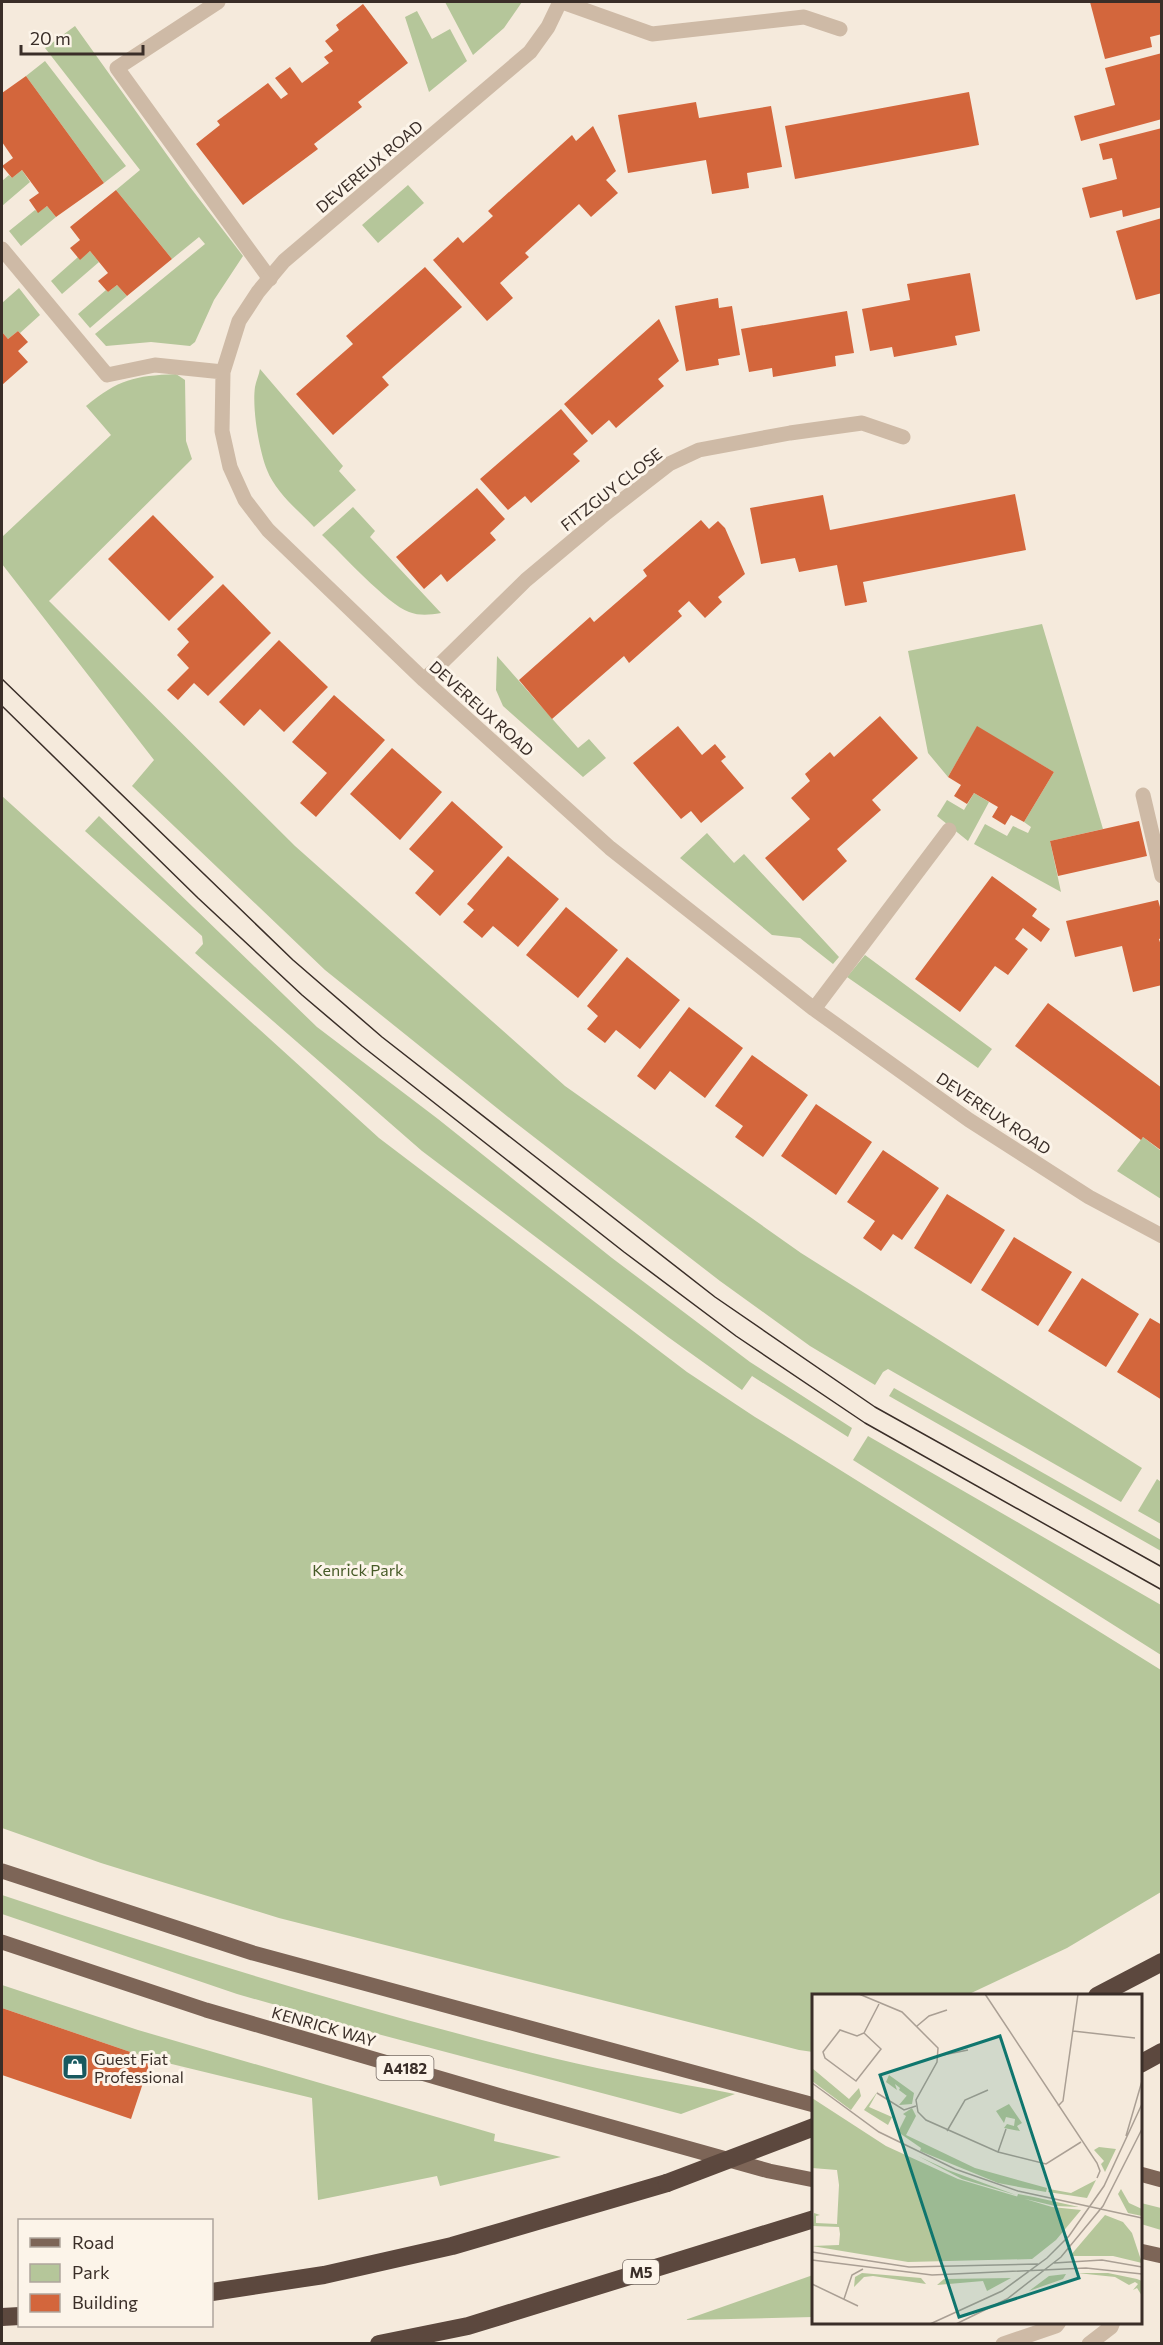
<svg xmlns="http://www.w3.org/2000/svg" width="1163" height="2345" font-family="Commissioner,sans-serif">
  <rect width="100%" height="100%" fill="#f5eadc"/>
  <path fill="#b5c69a" d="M445,2H522L504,28L473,55Z
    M417,11L432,39L450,29L467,61L429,92L405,17Z
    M75,26L190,187L243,256L214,300L195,342L190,346L151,342L106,346L95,334L205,244L199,237L172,259L116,190L140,170L45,48Z
    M45,61L126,166L104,183L26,76Z
    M22,170L30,182L2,206V181L9,175L12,178Z
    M408,185L424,203L378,243L362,225Z
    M47,206L56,217L21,246L9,231L35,210L38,212Z
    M90,251L99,262L62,294L51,281L78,257L80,259Z
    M117,285L127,296L90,328L78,314L106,290L108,292Z
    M19,288L40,315L20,333L18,331L8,339L2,332V303Z
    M260,369L343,466L339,471L356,490L314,527C298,510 276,493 267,470C259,449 252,409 255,387C256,381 259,375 260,369Z
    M176,374L185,380L186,441L192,459L49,601L295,846L565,1086L801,1253L1142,1468L1121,1502L888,1369L883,1372L875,1385L810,1346L720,1281L512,1120L325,970L132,786L154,760L2,564V537L111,435L86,406C119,379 134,376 176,374Z
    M353,507L375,531L370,537L441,613C429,615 420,616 409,612C387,604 341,553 322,535Z
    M1042,624L1103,829L1050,841L1061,892L974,844L985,824L1007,836L1013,826L1028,833L1031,827L1024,822L1054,772L977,727L948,777L928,753L908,651Z
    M497,656L578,748L589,739L606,758L583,777L503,706L496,690Z
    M974,793L989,802L968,841L937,816L947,800L964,810Z
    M2,796L379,1138L687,1372L755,1417L1161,1670V1892L1067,1948L967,1995L814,1996L813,2052L799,2050L279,1918L101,1863L2,1828Z
    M99,816L317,1027L438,1119L612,1258L750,1362L852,1428L848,1437L752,1376L742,1390L668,1337L422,1151L195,953L203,944L202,936L85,831Z
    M707,833L734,863L744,854L839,957L833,964L800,938L772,935L680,858Z
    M865,955L992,1049L978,1068L847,977Z
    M1143,1137L1161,1151V1199L1117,1171Z
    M894,1388L1161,1540V1551L889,1396Z
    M868,1436L1161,1605V1655L853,1460Z
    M1157,1479L1161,1482V1524L1138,1511Z
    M2,1895C183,1956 367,2012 553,2058C613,2073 674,2082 735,2094L681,2114L374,2033L237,1994L2,1914Z
    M2,1985L138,2030L495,2134L494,2141L561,2157L440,2186L437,2176L318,2200L312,2098L151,2059L2,2008Z
    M1141,2203L1161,2208V2230L1141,2224Z
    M813,2275V2317L685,2320Z"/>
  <path fill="#d3663c" d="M1090,2H1162V34L1150,37L1152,47L1105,59Z
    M363,4L408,63L358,102L362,107L314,144L318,149L243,205L196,144L220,125L217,121L268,83L281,99L288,94L275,78L290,67L302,83L329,63L324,57L333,51L325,41L339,30L336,25Z
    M1162,53V119L1081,141L1074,116L1115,105L1105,68Z
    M26,76L104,183L56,217L47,206L38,213L29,200L39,193L22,170L12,178L2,166L13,158L2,142V93Z
    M969,92L979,145L795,179L785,126Z
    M696,102L699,118L771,106L782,167L747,173L749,188L712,194L706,160L628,173L618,115Z
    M593,126L616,171L606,180L618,193L591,217L579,204L525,253L529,257L500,283L513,298L487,321L433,260L458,237L463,243L493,216L488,211L572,135L576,141Z
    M1162,128V207L1123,217L1122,210L1090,218L1082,188L1117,179L1112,158L1103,160L1099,144Z
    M116,190L172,259L127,296L117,285L108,292L106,290L98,281L108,273L90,251L80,260L70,248L80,240L70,227Z
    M1162,218V293L1136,300L1116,231Z
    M425,267L462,307L382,377L389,385L333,435L296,394L353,344L346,336Z
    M970,273L980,331L955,336L957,345L894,357L892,347L870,351L862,309L910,300L907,284Z
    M718,298L719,308L732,306L740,355L718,359L719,365L686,371L675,306Z
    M847,311L854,353L835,356L836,366L773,377L772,368L749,372L741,329Z
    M659,319L679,361L658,379L664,386L616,428L609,420L592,435L564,404Z
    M18,331L28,342L18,351L28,362L2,385V332L8,339Z
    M561,409L588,441L573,454L580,461L531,503L525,496L508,510L480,479Z
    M477,488L505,519L490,533L496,540L447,582L441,574L424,589L396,557Z
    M1015,494L1026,550L863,582L867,602L845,606L837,565L799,572L795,558L761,564L750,508L823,495L830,530Z
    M153,515L214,577L169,621L108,559Z
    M701,520L709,529L718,521L725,528L745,574L718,597L722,602L705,618L689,601L678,611L682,616L629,663L624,656L552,719L519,680L590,617L594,622L647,576L643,570Z
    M223,584L271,633L208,696L194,683L178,700L167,690L189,668L177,655L189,642L177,629Z
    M279,640L328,687L284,732L260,709L244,726L219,702Z
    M334,695L385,740L316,817L300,803L327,773L292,742Z
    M880,716L918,758L872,800L881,810L837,849L847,861L803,901L765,858L810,819L791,798L810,781L805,774L830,752L834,757Z
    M678,726L702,755L715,744L726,757L721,761L744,788L701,823L691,811L681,819L633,763Z
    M977,726L1054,772L1024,822L1011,815L1005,825L992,817L998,807L974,793L967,804L954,796L961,785L948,777Z
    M392,748L442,792L400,840L350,794Z
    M452,801L503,847L440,916L415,893L434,871L409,849Z
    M1139,821L1147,856L1058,876L1050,841Z
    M508,856L559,899L518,947L493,926L482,938L463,922L474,910L467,904Z
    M992,876L1037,909L1032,916L1050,929L1041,942L1023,928L1015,939L1028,949L1008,975L995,966L960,1012L915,979Z
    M1158,900L1162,914V938L1159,939L1162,949V985L1133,992L1122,946L1075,957L1066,921Z
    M566,907L618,950L578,998L526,955Z
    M627,957L680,1000L640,1049L616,1030L605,1043L587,1029L598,1016L587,1006Z
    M1048,1003L1162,1088V1151L1143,1137L1141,1140L1015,1046Z
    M689,1007L743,1048L705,1098L670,1071L655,1090L637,1076Z
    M752,1055L808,1095L763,1157L735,1137L743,1126L715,1106Z
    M816,1104L872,1142L836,1195L781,1156Z
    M883,1150L939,1188L902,1240L893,1234L881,1251L863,1238L875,1221L847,1202Z
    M947,1194L1005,1230L971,1284L914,1248Z
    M1014,1237L1072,1272L1038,1326L981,1290Z
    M1082,1278L1139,1314L1106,1367L1048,1331Z
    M1150,1318L1162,1325V1400L1117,1372Z
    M2,2008L151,2059L131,2119L2,2075Z"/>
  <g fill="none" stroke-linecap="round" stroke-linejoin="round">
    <path stroke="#cebaa6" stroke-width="15" d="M218,2L117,68L270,279
      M1143,795L1162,876
      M1003,2344L1056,2326L1059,2322
      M1089,2344L1111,2327L1113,2322"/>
    <path stroke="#cebaa6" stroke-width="15" d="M560,2L548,27L530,52L284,261L258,292L239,321L223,372L222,431L230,467L245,500L268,530L424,680L610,848L814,1009L969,1120L1089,1197L1162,1236
      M562,2L652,34L804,17L840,29
      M2,249L107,375L155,365L223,372
      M424,680L526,580L606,513L669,464L699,450L790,433L862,423L903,437
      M814,1009L949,830"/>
    <path stroke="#7d6557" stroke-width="15" d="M2,1871L253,1953L814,2105
      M2,1942L206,2010L504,2097L769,2171L814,2180
      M1140,2174L1162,2180
      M1140,2251L1162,2256"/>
    <path stroke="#5c483e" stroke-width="18" d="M1097,1996L1162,1962
      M1140,2064L1162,2052
      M212,2292L324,2275L452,2246L667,2183
      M2,2317L20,2316
      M379,2344L468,2326L814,2219"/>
    <path stroke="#3a2e28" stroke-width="1.5" d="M2,679L293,960L382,1037L715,1297L875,1407L1162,1567
      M2,706L198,898L302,995L362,1046L624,1252L736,1336L865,1423L1162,1590"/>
    <path stroke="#5c483e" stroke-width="18" d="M667,2183L814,2127"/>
  </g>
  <defs>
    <g id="shop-square" transform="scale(1.35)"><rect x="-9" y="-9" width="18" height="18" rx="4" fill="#185960" stroke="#fcf4e9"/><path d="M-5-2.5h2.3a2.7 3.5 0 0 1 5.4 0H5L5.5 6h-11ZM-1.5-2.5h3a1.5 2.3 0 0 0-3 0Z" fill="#fff"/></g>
  </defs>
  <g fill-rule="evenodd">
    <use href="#shop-square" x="75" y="2067"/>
  </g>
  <g text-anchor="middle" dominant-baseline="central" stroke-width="6" stroke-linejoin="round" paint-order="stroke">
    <g fill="#fcf4e9" stroke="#746962" stroke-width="1.5">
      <rect x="376.5" y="2056" width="57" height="24" rx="4.5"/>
      <rect x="623" y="2260" width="36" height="24" rx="4.5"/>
    </g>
    <g font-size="15" font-weight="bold" fill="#3a2e28">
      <text x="405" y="2068">A4182</text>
      <text x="641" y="2272">M5</text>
    </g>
    <g font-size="16" fill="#3a2e28" stroke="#fcf4e9">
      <text transform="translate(369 166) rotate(-40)">DEVEREUX ROAD</text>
      <text transform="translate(611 489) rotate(-38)">FITZGUY CLOSE</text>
      <text transform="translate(482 708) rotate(42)">DEVEREUX ROAD</text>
      <text transform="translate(994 1113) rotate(34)">DEVEREUX ROAD</text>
      <text transform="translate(324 2026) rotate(16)">KENRICK WAY</text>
    </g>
    <g font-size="16" fill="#475b28" stroke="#fcf4e9">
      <text x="358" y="1569">Kenrick Park</text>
    </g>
    <g font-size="16" fill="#3a2e28" stroke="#fcf4e9" text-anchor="start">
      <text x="94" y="2058">Guest Fiat<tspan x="94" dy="18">Professional</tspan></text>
    </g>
  </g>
  <g transform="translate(812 1994)">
    <rect width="330" height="330" fill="#f5eadc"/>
    <path d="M0,74L37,105L47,94L49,102L39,116L0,87ZM77,81L102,99L100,110L87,111L97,99L95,102L87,96L88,94L83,90L85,96L74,88ZM66,97L57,113L80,123L76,131L52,116ZM0,104L74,152L146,185L240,213L269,216L244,246L220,265L96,268L0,252L27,251L28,240L27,233L1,232L2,219L8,221L4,222V229L25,230L27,191L25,176L0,174ZM197,110L210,129L205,132L208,137L192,134L195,130L202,132L203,125L194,123L192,129L184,117ZM100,114L104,122L94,141L163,174L235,194L234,198L186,189L108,157L109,154L86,138L94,122L91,120ZM287,153L304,155L293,178L289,170L292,167L282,156ZM106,162L136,176L204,201L150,185ZM284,186L275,204L236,198L237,195L259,199ZM309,195L317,209L330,215V222L316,219L306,200ZM206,200L222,203L267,213L243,212L205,203ZM293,221L311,228L320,239L330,269L301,262H258ZM50,279L109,284L114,290L61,282L52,283L42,293L43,283ZM265,279H296L325,285L330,287V302L325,294L321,296L326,290L323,288L317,291L303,283ZM254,280L251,285L217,297L237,282ZM199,284L175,297L171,287L125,291L132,285Z" fill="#b5c69a"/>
    <path fill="none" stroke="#aa9f94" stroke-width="1.5" d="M47,0L90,18L126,54L125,68L104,106L106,118L114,126L186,158L234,170L269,148M173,0L285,169L288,177L285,184M105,32L117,22L135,16M261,37L323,44M52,39L69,55L44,87L13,64L11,58L28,36L45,42L52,39L67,10M126,62L156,56M0,89L67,138L143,175L206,197L330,224M65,99L92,116L104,112M246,112L251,107L266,0M135,137L153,106L176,96M314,142L330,87M186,158L194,135M0,258L97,273L226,270M0,266L120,281L274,274L330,280M242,269L290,266L330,273M0,290L46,312M32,305L40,281L51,275M118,330L190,297L235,264L257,242L292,192L330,110M144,330L195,305L249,263L291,212L330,135"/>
    <path fill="#0f766e" fill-opacity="0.15" stroke="#0f766e" stroke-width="3" d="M188,42L267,284L147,323L68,81Z"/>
    <rect width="330" height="330" fill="none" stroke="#3a2e28" stroke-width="3"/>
  </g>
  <rect width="1163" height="2345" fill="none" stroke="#3a2e28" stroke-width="6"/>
  <rect x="18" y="2219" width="195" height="108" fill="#fcf4e9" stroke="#aea59c" stroke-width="1.5"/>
  <rect x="30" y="2238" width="30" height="9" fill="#7d6557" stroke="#aea59c" stroke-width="1.5"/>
  <text x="72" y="2249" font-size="18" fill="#3a2e28">Road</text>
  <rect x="30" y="2264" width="30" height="18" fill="#b5c69a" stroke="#aea59c" stroke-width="1.5"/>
  <text x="72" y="2279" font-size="18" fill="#3a2e28">Park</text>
  <rect x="30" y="2294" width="30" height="18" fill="#d3663c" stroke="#aea59c" stroke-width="1.5"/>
  <text x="72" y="2309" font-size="18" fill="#3a2e28">Building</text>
  <path d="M21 45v9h122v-9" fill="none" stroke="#3a2e28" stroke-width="3"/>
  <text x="30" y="45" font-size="18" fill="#3a2e28" stroke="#fcf4e9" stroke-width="4.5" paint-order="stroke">20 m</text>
</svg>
